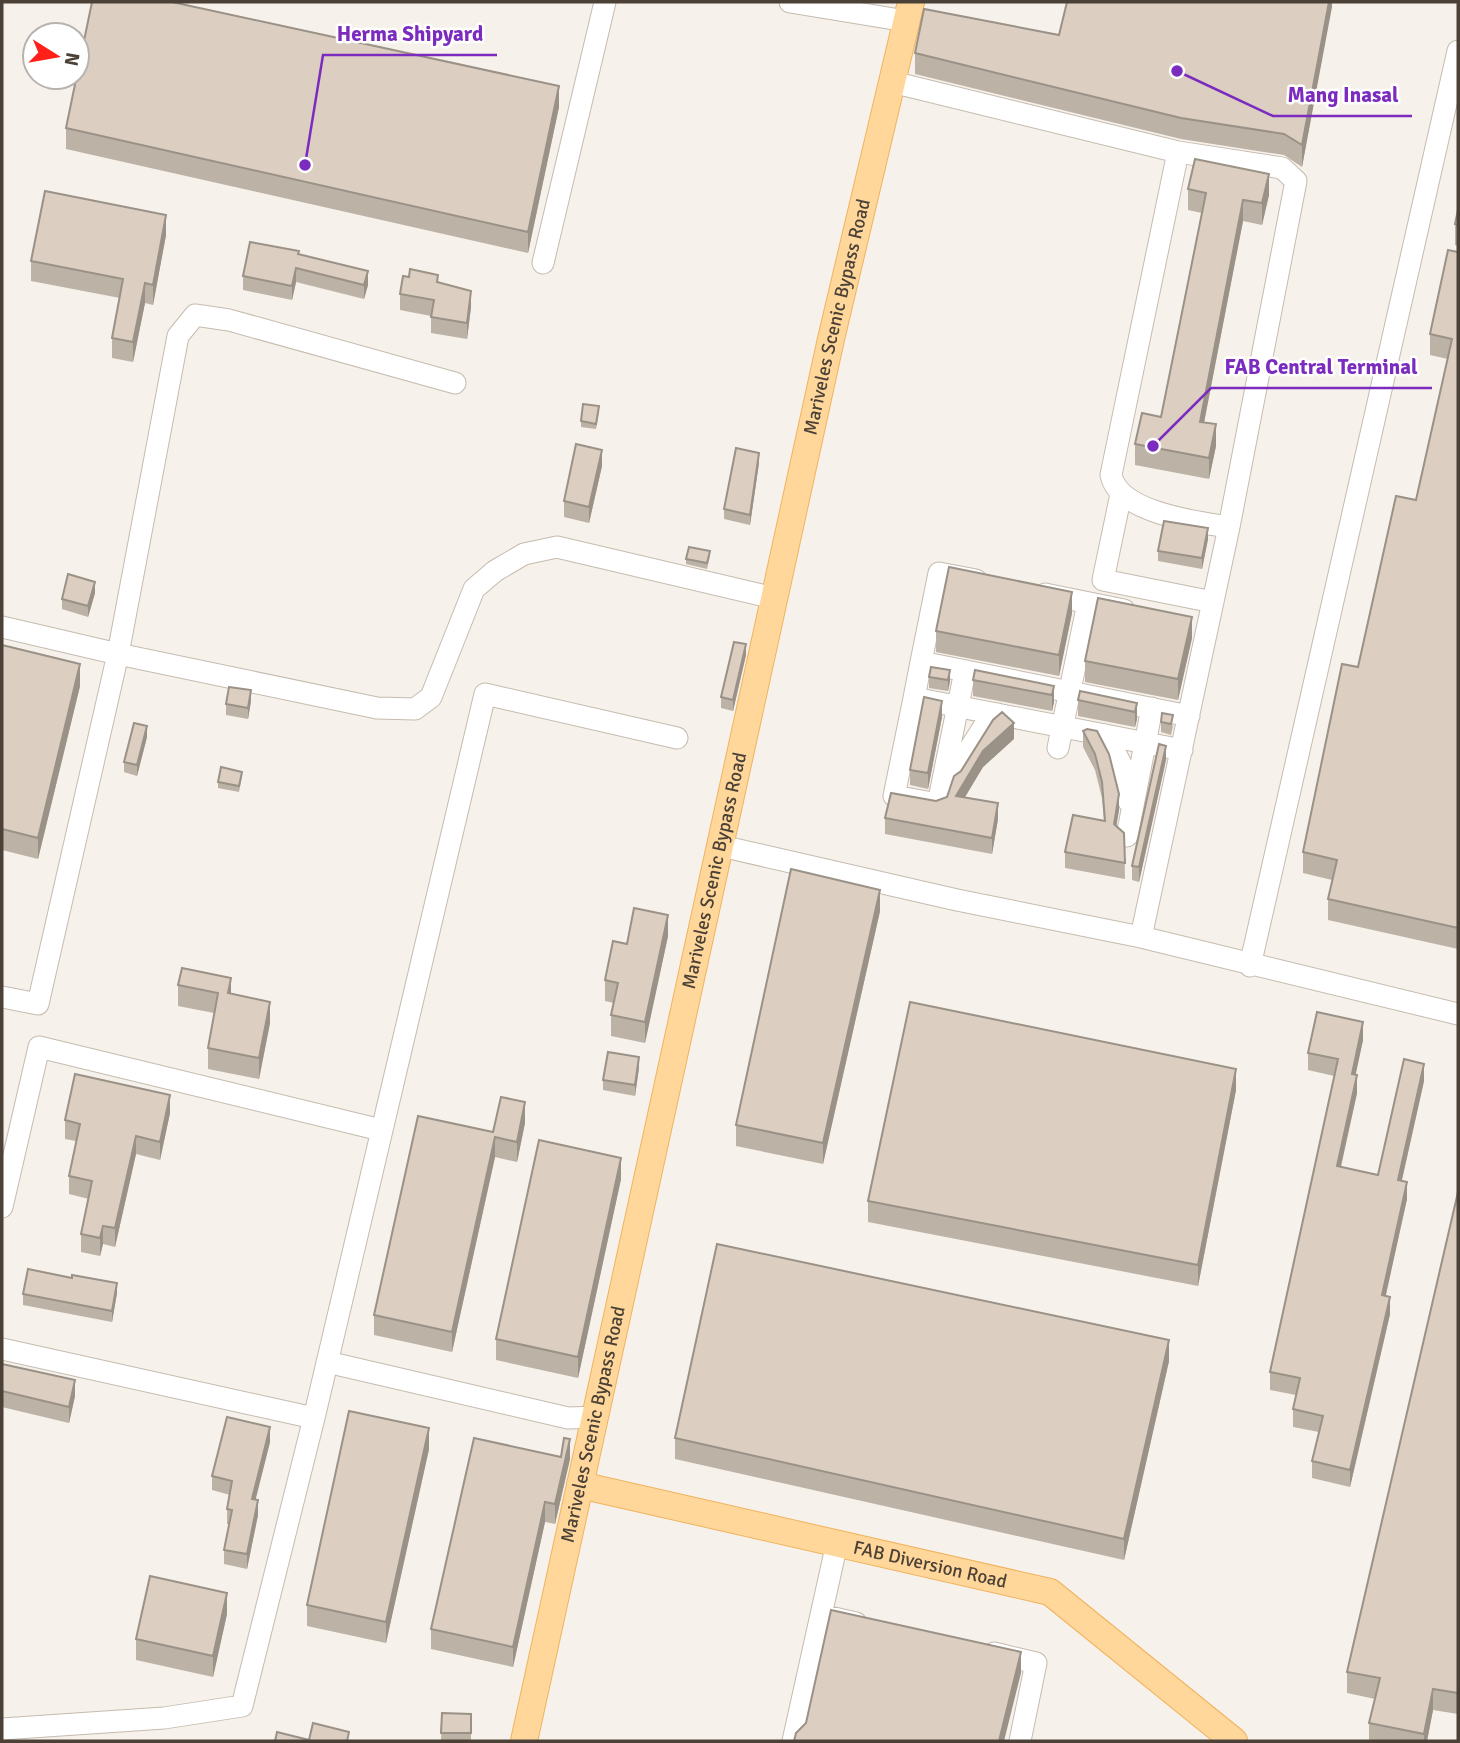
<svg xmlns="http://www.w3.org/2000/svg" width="1460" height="1743" font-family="Signika,sans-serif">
  <rect width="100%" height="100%" fill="#f6f1ea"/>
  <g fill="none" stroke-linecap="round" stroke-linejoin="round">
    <g stroke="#c6bbaf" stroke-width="23">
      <path id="minor" d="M790,2L906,21
        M892,82L1178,152L1282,168L1296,181L1229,527L1141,937
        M1178,152L1111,475C1119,513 1197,522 1229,527
        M543,263L605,2
        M1121,494L1103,580L1213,602
        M976,580L939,573L921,662L1189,716
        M1045,594L1124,610
        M2,627L118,654L178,336L195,315L229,320L455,383
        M921,662L914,698L1182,750
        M914,698L894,796L938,804L965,671
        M1106,735L1122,766L1129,802
        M1058,748L1088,603
        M950,780L983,728L998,714
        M1127,836L1152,708
        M721,846L957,900L1141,937L1458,1014
        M1250,966L1458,51
        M2,997L38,1004L118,654L377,708L415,709L431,697L474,589L495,571L524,554L557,547L774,598
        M2,1207L39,1047L381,1130
        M2,1349L314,1418
        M327,1362L568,1418L597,1417
        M821,1615L856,1623
        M994,1653L1036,1663L1020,1741
        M2,1729L164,1718L242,1706L314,1418L485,694L677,738
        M793,1741L837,1543"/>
    </g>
    <g stroke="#f0b35f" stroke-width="28">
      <g id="major">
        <path id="s1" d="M580,1485L1050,1592L1234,1741"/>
        <path id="s2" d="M524,1741L831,339L911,2"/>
      </g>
    </g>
    <use href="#minor" stroke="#fff" stroke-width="21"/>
    <use href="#major" stroke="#ffd79b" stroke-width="26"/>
  </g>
  <path fill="#bdb2a6" d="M1332,2L1302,167L1284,155L1181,139L915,74V53Z
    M559,107L528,253L66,149V128Z
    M1188,189L1269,195L1262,225L1243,221L1204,423L1216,446L1209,479L1135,465V444L1161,417L1202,213L1188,210Z
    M1458,210V246L1455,245V224Z
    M166,235L153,305L145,303L133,362L112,358V338L120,298L31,281V261Z
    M1458,252V949L1328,920V899L1332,880L1303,873V852L1358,667L1416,500L1448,359L1430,355V334Z
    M299,254L368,285L364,299L296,282L292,300L243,290V276Z
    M438,283L471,307L467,339L431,333V316L400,310V294Z
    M599,412L596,429L581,427V421Z
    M759,463L750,525L724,519V509Z
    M602,466L589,523L564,517V501Z
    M1208,539L1202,569L1158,561V551Z
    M710,556L707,569L686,564V559Z
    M95,593L88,617L62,609V599Z
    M1072,613L1059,676L936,652V631Z
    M1192,638L1178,700L1085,682V661Z
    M2,645L80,686L38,859L2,850Z
    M746,655L733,711L721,708V697Z
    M929,677L950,681L948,691L929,688Z
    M973,680L1054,686V702L1052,711L973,696Z
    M1078,700L1137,703V719L1135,727L1078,716Z
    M251,701L248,719L226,715V704Z
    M1162,713L1173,726L1171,735L1161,732V722Z
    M942,717L928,789L910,785V770Z
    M1087,729L1119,810L1116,826L1124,833L1125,879L1065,868V852L1104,821L1102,798L1095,770L1083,747V731Z
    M147,737L137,776L124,772V762Z
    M1014,739L983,767L965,797L998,819L992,854L885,834V818L947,797Z
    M1166,760L1139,882L1132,880V866Z
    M242,777L239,792L218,788V782Z
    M880,911L823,1164L736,1146V1125Z
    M668,936L645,1043L611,1036V1015L614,1003L605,1001V980L627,944Z
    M178,985L231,994L270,1023L259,1079L208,1069V1048L214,1013L178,1006Z
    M1363,1040L1355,1075L1357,1093L1341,1167L1378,1175L1424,1081L1402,1180L1407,1199L1385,1296L1390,1314L1350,1487L1312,1478V1461L1319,1432L1293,1427V1409L1296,1395L1270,1390V1372L1334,1076L1308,1070V1053Z
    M639,1068L635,1096L603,1090V1080Z
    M1236,1090L1198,1286L868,1222V1201Z
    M170,1113L160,1160L136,1154L115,1247L103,1244L100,1256L81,1252V1234L89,1199L69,1194V1176L76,1141L65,1139V1120Z
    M525,1123L517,1162L495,1157L452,1352L374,1335V1315L493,1132Z
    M621,1179L578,1378L496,1360V1339Z
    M1458,1192V1714L1433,1710L1427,1741H1369V1723L1375,1699L1347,1693V1672Z
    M117,1293L112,1322L23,1305V1294Z
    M1169,1361L1124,1560L675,1459V1438Z
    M2,1364L75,1396L69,1423L2,1407Z
    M270,1442L255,1500L258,1515L247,1569L224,1564V1550L229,1524H227V1509L230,1495L212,1490V1476Z
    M429,1449L386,1643L307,1626V1605Z
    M570,1459L555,1524L545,1522L513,1667L431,1649V1629Z
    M227,1614L213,1677L136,1660V1639Z
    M442,1713L471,1714V1741H441Z"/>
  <path fill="#9a9187" d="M1329,2H1332V7L1302,167V145Z
    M559,86V107L528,253V232Z
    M1269,174V195L1262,225V203Z
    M1243,200V221L1200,443V422Z
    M166,215V235L153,305V285Z
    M296,268V282L292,300V286Z
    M368,271V285L364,299V285Z
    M145,283V303L133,362V342Z
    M471,291V307L467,339V323Z
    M1216,424V446L1209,479V458Z
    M602,450V466L589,523V507Z
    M759,453V463L750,525V515Z
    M1208,528V539L1202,569V558Z
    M95,582V593L88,617V606Z
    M1072,592V613L1059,676V655Z
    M1192,617V638L1178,700V679Z
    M746,644V655L733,711V700Z
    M80,664V686L38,859V838Z
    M950,670V681L948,691V680Z
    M1054,686V702L1052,711V695Z
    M251,690V701L248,719V708Z
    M942,701V717L928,789V773Z
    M1137,703V719L1135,727V712Z
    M1014,723V739L983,767L956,812V796L983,751Z
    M147,726V737L137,776V765Z
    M1166,746V760L1139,882V867Z
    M1119,794V810L1114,840V824Z
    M998,803V819L992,854V838Z
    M880,890V911L823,1164V1143Z
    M668,915V936L645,1043V1022Z
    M231,978V999L228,993Z
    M270,1002V1023L259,1079V1058Z
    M1363,1022V1040L1352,1092V1074Z
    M639,1057V1068L635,1096V1085Z
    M1424,1064V1081L1398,1197V1180Z
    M1236,1069V1090L1198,1286V1265Z
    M1357,1075V1093L1337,1183V1166Z
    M170,1095V1113L160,1160V1142Z
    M525,1102V1123L517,1162V1142Z
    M136,1136V1154L115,1247V1228Z
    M495,1137V1157L452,1352V1332Z
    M621,1158V1179L578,1378V1357Z
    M1407,1182V1199L1382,1313V1295Z
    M103,1226V1244L100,1256V1238Z
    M117,1283V1293L112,1322V1311Z
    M1390,1297V1314L1350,1487V1470Z
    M1169,1340V1361L1124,1560V1539Z
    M75,1380V1396L69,1423V1407Z
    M270,1427V1442L252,1514V1499Z
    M429,1428V1449L386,1643V1622Z
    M570,1439V1459L555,1524V1504Z
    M258,1500V1515L247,1569V1554Z
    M545,1502V1522L513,1667V1647Z
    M227,1593V1614L213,1677V1656Z
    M1021,1652V1673L1004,1741H999Z
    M1433,1689V1710L1427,1741H1424V1734Z"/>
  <path fill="#dccfc1" stroke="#9a9187" stroke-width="2" d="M92,2H172L559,86L528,232L66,128Z
    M1067,2H1329L1302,145L1284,134L1181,118L915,53L924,9L1059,35Z
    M1195,159L1269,174L1262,203L1243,200L1200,422L1216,424L1209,458L1135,444L1142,413L1161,417L1206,193L1188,189Z
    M45,191L166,215L153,285L145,283L133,342L112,338L123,279L31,261Z
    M1458,210V225L1455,224Z
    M250,242L299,251L298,254L368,271L364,285L296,268L292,286L243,276Z
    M1448,250L1458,252V928L1328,899L1337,860L1303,852L1342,664L1358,667L1396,496L1416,500L1452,339L1430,334Z
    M410,269L438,275L437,282L471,291L467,323L431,317L434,300L400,294L403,276L409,277Z
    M583,404L599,406L596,424L581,421Z
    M576,444L602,450L589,507L564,501Z
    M736,448L759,453L750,515L724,509Z
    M1164,521L1208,528L1202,558L1158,551Z
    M689,547L710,551L707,563L686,559Z
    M949,567L1072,592L1059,655L936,631Z
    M68,574L95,582L88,606L62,599Z
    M1098,598L1192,617L1178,679L1085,661Z
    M734,642L746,644L733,700L721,697Z
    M2,645L80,664L38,838L2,829Z
    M931,667L950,670L948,680L929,677Z
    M975,670L1054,686L1052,695L973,680Z
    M229,687L251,690L248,708L226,704Z
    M1080,691L1137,703L1135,712L1078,700Z
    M924,697L942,701L928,773L910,770Z
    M1002,712L1014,723L983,751L956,796L998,803L992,838L885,818L891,793L936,801L947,797L954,776L961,771L993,720Z
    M1162,713L1173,715L1171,724L1161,722Z
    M134,723L147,726L137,765L124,762Z
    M1087,729L1097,731L1109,754L1119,794L1114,824L1124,833L1125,863L1065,852L1073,815L1105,821L1102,782L1095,754L1083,731Z
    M1159,744L1166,746L1139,867L1132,866Z
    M221,767L242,772L239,786L218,782Z
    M791,869L880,890L823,1143L736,1125Z
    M634,908L668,915L645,1022L611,1015L618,983L605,980L613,941L627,944Z
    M182,968L231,978L228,993L270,1002L259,1058L208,1048L218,993L178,985Z
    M910,1002L1236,1069L1198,1265L868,1201Z
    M1317,1012L1363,1022L1352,1074L1357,1075L1337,1166L1378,1175L1404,1059L1424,1064L1398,1180L1407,1182L1382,1295L1390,1297L1350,1470L1312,1461L1323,1416L1293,1409L1300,1378L1270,1372L1338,1059L1308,1053Z
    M608,1052L639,1057L635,1085L603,1080Z
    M75,1074L170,1095L160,1142L136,1136L115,1228L103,1226L100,1238L81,1234L92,1181L69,1176L80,1124L65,1120Z
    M501,1097L525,1102L517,1142L495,1137L452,1332L374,1315L418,1116L493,1132Z
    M539,1140L621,1158L578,1357L496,1339Z
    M1458,1192V1693L1433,1689L1424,1734L1369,1723L1380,1678L1347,1672Z
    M717,1244L1169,1340L1124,1539L675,1438Z
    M28,1269L72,1278V1275L117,1283L112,1311L23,1294Z
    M2,1364L75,1380L69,1407L2,1391Z
    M349,1411L429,1428L386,1622L307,1605Z
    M227,1417L270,1427L252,1499L258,1500L247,1554L224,1550L232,1510L227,1509L232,1481L212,1476Z
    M474,1438L561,1457L564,1438L570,1439L555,1504L545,1502L513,1647L431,1629Z
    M150,1576L227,1593L213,1656L136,1639Z
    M831,1610L1021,1652L999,1741H794L796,1733L806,1723Z
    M442,1713L471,1714V1733H441Z
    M313,1723L349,1732L347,1741H275L277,1732L309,1740Z"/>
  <g text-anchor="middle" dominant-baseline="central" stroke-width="5" stroke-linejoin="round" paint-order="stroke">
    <g font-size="19" fill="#4c4137" stroke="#fff">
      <text stroke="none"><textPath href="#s2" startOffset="1458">Mariveles Scenic Bypass Road</textPath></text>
      <text stroke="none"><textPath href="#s2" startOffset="891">Mariveles Scenic Bypass Road</textPath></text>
      <text stroke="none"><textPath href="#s2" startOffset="324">Mariveles Scenic Bypass Road</textPath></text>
      <text stroke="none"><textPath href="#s1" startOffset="359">FAB Diversion Road</textPath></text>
    </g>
  </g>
  <path fill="none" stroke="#7b2cbf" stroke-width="2.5" d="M305 165L323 55H497M1177 71L1273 116H1412M1153 446L1211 388H1432"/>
  <g fill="#7b2cbf" stroke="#fff" stroke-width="2.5">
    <circle cx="305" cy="165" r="7"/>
    <circle cx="1177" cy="71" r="7"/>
    <circle cx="1153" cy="446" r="7"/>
  </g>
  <g font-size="21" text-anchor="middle" font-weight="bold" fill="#7b2cbf" stroke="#fff" stroke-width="5" stroke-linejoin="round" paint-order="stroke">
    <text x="410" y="41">Herma Shipyard</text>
    <text x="1343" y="102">Mang Inasal</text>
    <text x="1321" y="374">FAB Central Terminal</text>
  </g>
  <rect width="1460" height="1743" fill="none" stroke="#4c4137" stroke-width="7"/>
  <g transform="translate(56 56) rotate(101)"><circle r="33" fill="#ffffff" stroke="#b7b3af" stroke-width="2"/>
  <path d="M0-5L12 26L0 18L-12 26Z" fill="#ff2019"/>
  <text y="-10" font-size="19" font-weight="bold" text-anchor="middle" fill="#4c4137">N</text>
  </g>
</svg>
